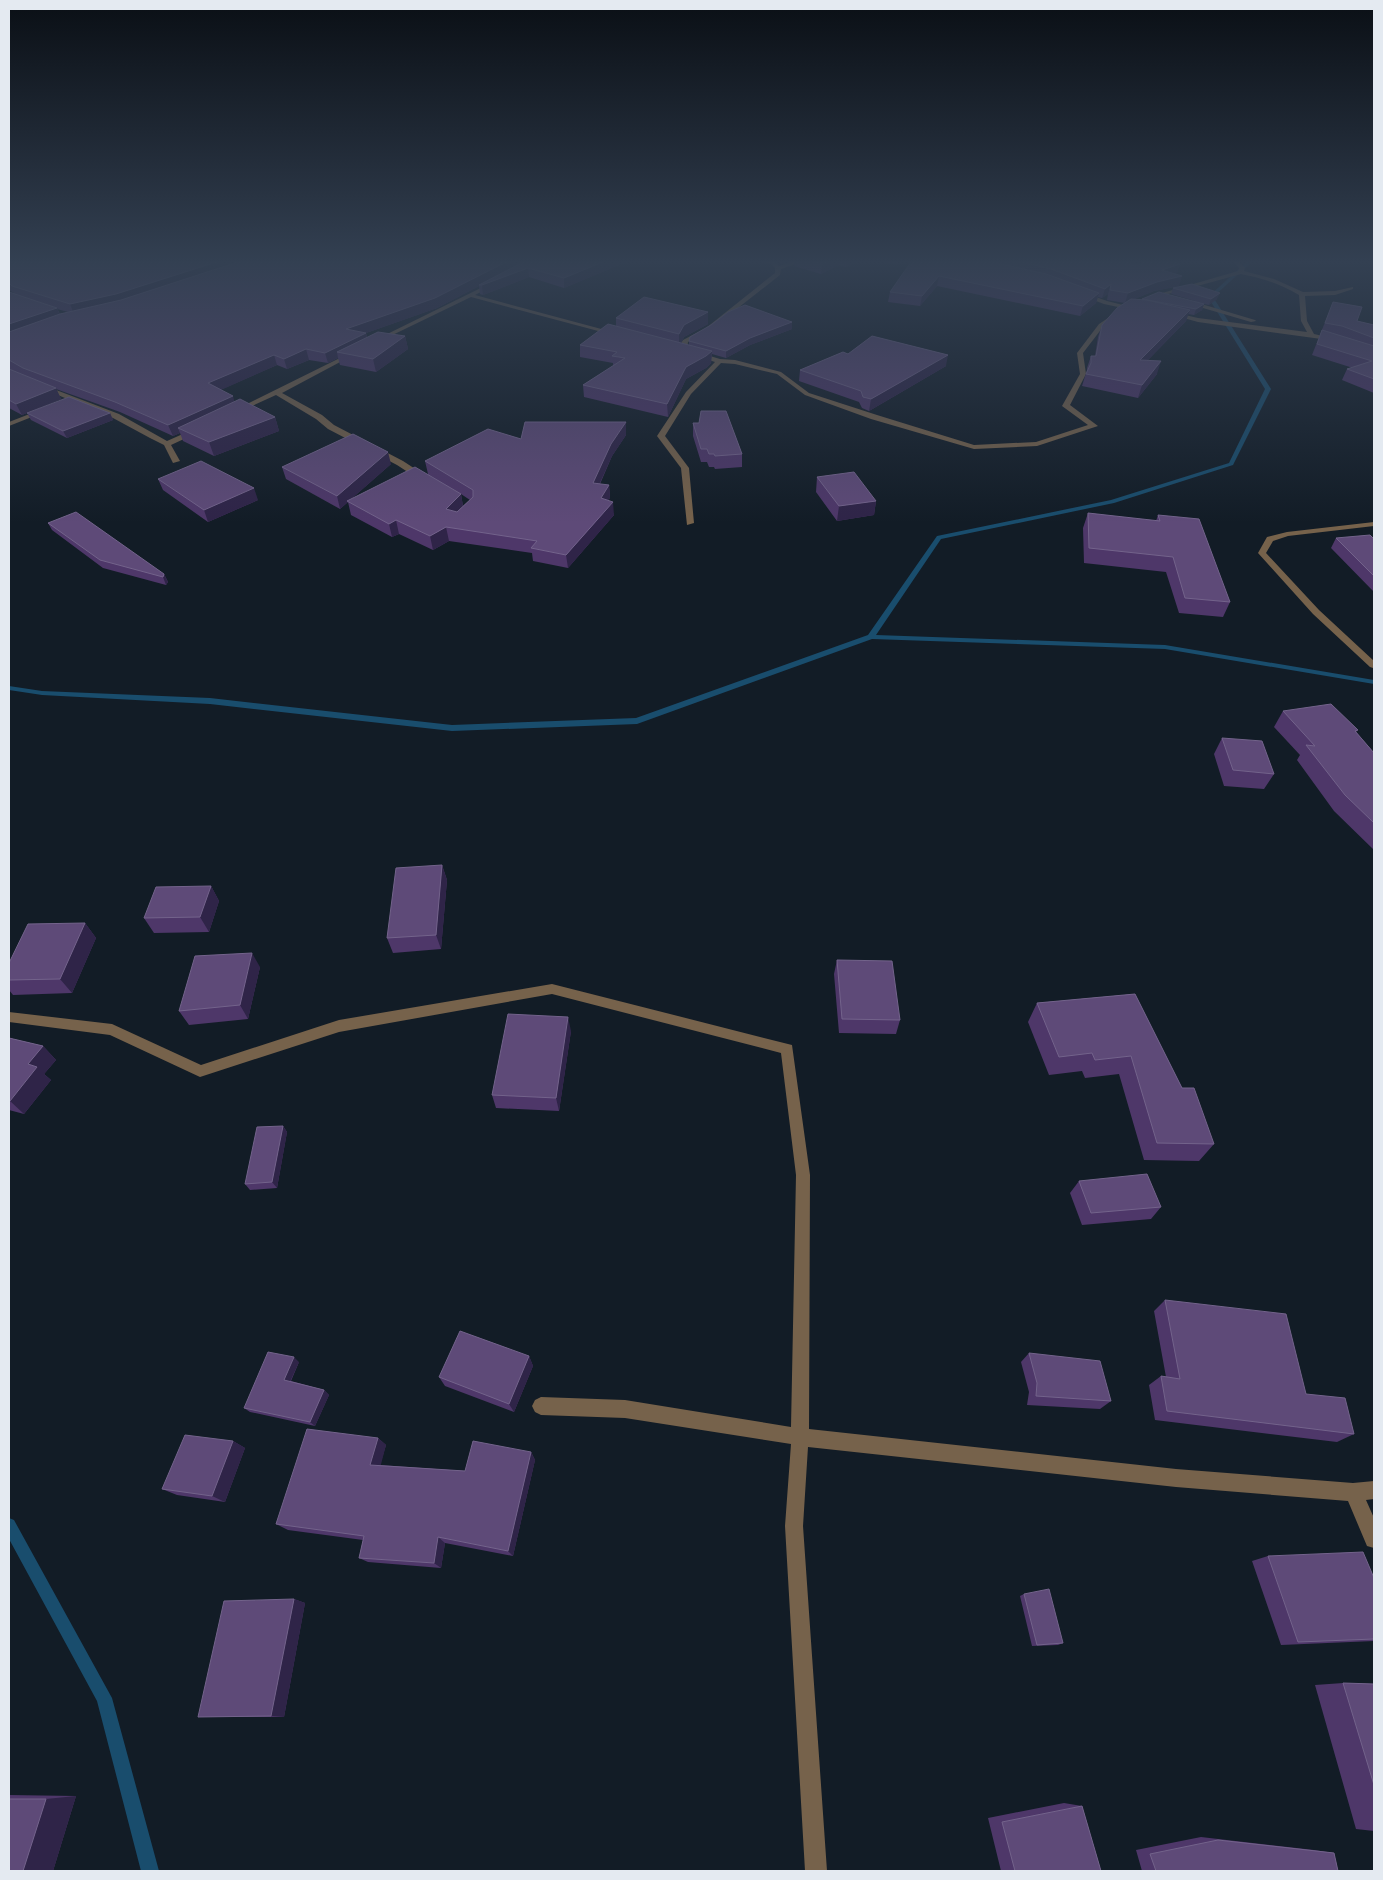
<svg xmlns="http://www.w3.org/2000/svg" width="1383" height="1880" font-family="Rubik,sans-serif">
  <rect width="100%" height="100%" fill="#121c26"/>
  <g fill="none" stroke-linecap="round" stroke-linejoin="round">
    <path fill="#194d6d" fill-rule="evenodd" d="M1250,259H1255L1213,297L1271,389L1233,465L1114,503L941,539L876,635L1165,645L1374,680V684L1165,649L872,639L637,724L452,731L210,704L42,695L9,690V686L42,691L210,698L452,725L636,718L868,635L937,536L1111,500L1229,463L1265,389L1208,297Z
      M9,1518L14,1520L112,1698L159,1871H141L97,1701L9,1539Z"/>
    <path fill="#76624b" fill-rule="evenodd" d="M512,259H520L530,263L538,259H546L530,267Z
      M755,259L775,262L779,266L800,259H809L781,269L780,275L710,330L688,342L687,349L720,359L735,360L781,372L809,393L877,415L974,445L1036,442L1088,425L1062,406L1080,374L1077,353L1099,324L1117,312L1119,315L1103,327L1083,353L1086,374L1070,405L1098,426L1037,446L974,449L871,419L805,395L777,374L735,364L721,363L691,394L665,436L689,468L694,523L687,525L681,468L657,436L686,392L715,362L682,351L680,345L683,340L706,328L775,273V268L771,264Z
      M1231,259H1237L1245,268L1244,271L1274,279L1303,292L1335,291L1353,287V289L1335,295L1305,296L1307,321L1314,334L1336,339V341L1198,322L1169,314L1172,312L1198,318L1307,332L1301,321L1299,295C1281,284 1262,278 1241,274L1150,299L1145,298L1238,271L1239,268Z
      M493,282L498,283L475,295L620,334L617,336L471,297L378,342L373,341Z
      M1082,292L1107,301L1135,308L1132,310L1104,304L1080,295Z
      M1188,300L1255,320L1256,321L1251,322L1186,303Z
      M352,352L357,353L282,393L322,415L334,425L403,461L426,476V480H420L397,465L328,429L316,419L276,395L239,412L233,411Z
      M43,385L119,414L167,441L194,429L201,431L171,445L180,461L173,463L164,445L150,438L113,418L41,388L40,387Z
      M45,408L49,410L47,411L9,426V422Z
      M1374,522V526L1288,536L1273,541L1266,553L1319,610L1374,661L1373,668L1370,667L1313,614L1258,553L1267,537L1287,532Z
      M552,984L792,1045L810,1175L809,1429L1176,1469L1353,1483L1374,1481V1499L1366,1500L1374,1518V1548L1367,1546L1348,1501L1176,1487L808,1447L803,1526L827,1871H805L785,1526L791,1444L625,1418L541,1415L535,1412L532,1406L535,1400L541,1397L625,1400L791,1427L796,1175L781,1053L552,994L339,1032L200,1077L110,1035L9,1022V1012L112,1024L201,1065L339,1020Z"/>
  </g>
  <path fill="#4e3769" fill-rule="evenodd" d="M9,259H520L521,264L528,260L526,259H633L564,288L529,277L483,295L480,294L479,286L437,308L366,333L367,337L405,336L408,349L376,372L340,365L338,358L328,363L309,360L287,369L277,365L220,390L234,401L275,417L279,431L214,456L183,441L180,433L173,436L120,412L56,389L61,399L22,415L9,408V292L14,293L9,290ZM57,308V309L68,312L60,314Z
    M767,259H793L782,263Z
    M795,259H863L846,267L839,265L821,274L794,266Z
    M871,259H909L897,265Z
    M913,259H1139L1138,263L1135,265L1180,264L1177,273L1175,274L1179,286L1154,291L1134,299L1142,300V299L1195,301L1171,294L1173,288L1217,299L1209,305L1204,304L1202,310L1194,315L1188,314L1186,321L1148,360L1157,374L1138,398L1082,386L1087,370V368L1091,356H1095L1098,337L1102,325L1125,303L1107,300L1108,294L1102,298L1098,297L1096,303L1080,316L937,286L920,306L888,302L890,292Z
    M1333,302L1357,321L1374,325V393L1342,380L1347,369L1353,368L1312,355Z
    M616,318L708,324L684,337L681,343L689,345V341L792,322V329L750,345L726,358L712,354L711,363L706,368L686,379L668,417L584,397L583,385L613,366V363L580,357V345L616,326Z
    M848,354L946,366L869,411L862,408L859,402L799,381L800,370Z
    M27,413H110L113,420L67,438L31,420Z
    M693,423L742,454V467L715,469L714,467H709L707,462H701L693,436Z
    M626,435L612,456L600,484L609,485L610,498L608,500L614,515L568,568L533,561L532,553L449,541L433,550L399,534L392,537L351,515L348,502L340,509L286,479L282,467L391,464L350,500L428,474L425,461L521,439ZM461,494L470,500L463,506Z
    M817,477L876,501L874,515L837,521L816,492Z
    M158,479L258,500L208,522L163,490Z
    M1088,513L1156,521L1158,515L1230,602L1223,617L1179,613L1166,572L1084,563L1083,528Z
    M48,523L164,574L168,582L166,585L103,568L52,530Z
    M1336,538L1374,539V592L1331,548Z
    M1283,711L1358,730L1356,732L1374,753V850L1334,811L1297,760L1300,755L1274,727Z
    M1222,738L1274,774L1264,789L1224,786L1214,754Z
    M442,865L447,880L441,949L393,953L387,938Z
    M211,886L219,901L209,932L154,933L144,918Z
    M85,923L96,938L72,993L13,995L9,990V963Z
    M837,960L900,1020L896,1034L839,1033L834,974Z
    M260,967L248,1019L189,1025L179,1011Z
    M1135,994L1182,1088L1214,1144L1199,1161L1144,1160L1119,1074L1085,1078L1082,1071L1049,1075L1028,1022L1037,1003Z
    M571,1031L559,1111L496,1108L492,1095Z
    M9,1038L43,1046L56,1060L44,1074L51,1080L24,1114L9,1110Z
    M283,1126L287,1132L277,1188L250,1190L245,1184Z
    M1079,1181L1161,1207L1151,1219L1082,1225L1070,1193Z
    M1165,1300L1306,1394L1354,1434L1337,1442L1155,1420L1149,1385L1161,1376L1166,1377L1154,1311Z
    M1029,1353L1111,1401L1100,1409L1027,1405L1029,1392L1021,1362Z
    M529,1356L533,1366L514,1412L445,1386L439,1377Z
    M299,1362L291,1381L324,1390L329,1395L315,1426L250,1412L244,1408Z
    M378,1438L386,1445L380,1465L465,1471L531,1452L535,1460L513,1556L445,1543L441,1568L368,1562L359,1558L363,1540L288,1530L276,1524Z
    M233,1441L245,1448L225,1502L177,1495L162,1489Z
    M1268,1556L1374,1578V1641L1281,1645L1252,1561Z
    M1024,1594L1063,1643L1058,1645L1032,1646L1020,1596Z
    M294,1599L305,1603L284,1717H198Z
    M1343,1683L1374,1684V1831L1356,1829L1315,1685Z
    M9,1795L76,1796L53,1871H9Z
    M1064,1803L1082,1806L1101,1871H1001L988,1818Z
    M1201,1837L1314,1850L1334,1853L1338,1871H1142L1136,1850Z"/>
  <path fill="#2f2448" d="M226,259H258L74,314L70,304Z
    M512,259H520L521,265L479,285V286L437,308L366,333L368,343L337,352L338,358L328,363L325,353L346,329Z
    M610,259H633L564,288V278Z
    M782,259H793L782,263Z
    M832,259H840L839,265L821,274L822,264Z
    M847,259H863L846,267Z
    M898,259H909L897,265Z
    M1132,259H1139L1138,263L1128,269L1131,260Z
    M1180,264L1177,273L1159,279L1162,270Z
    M528,268L529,277L483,295L482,285Z
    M939,276L937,286L920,306L922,296Z
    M1182,276L1179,286L1154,291L1125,303L1128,293L1157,282Z
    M1111,284L1108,294L1102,298L1105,289Z
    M1099,293L1096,303L1080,316L1083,306Z
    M1220,293L1217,299L1209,305L1211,299Z
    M1204,304L1202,310L1194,315L1196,309Z
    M57,308L61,318L9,336V324Z
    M1190,310L1186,321L1136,372L1140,360Z
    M708,312V324L684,337L679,347V334L684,325Z
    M792,322V329L750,345L726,358V351L750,338Z
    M405,336L408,349L376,372L373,359Z
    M306,349L309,360L287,369L284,359Z
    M712,351L711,363L706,368L686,379L668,417L667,404L686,367Z
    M274,355L277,365L212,394L208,383Z
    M948,355L946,366L869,411L871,399Z
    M1161,361L1157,374L1138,398L1142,385Z
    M56,388L61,399L22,415L16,404Z
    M233,396L236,407L178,428L180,433L173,436L168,425Z
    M110,413L113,420L67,438L63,431Z
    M275,417L279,431L214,456L209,442Z
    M626,422V435L612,456L594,496L593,483L611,444Z
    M388,452L391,464L340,509L337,496Z
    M609,485L610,498L602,511L601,498Z
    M254,488L258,500L208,522L204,510Z
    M461,494L463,507L449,522L446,509Z
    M876,501L874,515L837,521L839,506Z
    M613,502L614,515L568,568L566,555Z
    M396,520L399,534L392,537L389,524Z
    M446,527L449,541L433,550L430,536Z
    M164,574L168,582L166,585L163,577Z
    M442,865L447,880L441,949L436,935Z
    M211,886L219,901L209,932L200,917Z
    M85,923L96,938L72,993L60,979Z
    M252,953L260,967L248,1019L240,1005Z
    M568,1017L571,1031L559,1111L556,1098Z
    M43,1046L56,1060L44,1074L51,1080L24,1114L10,1101L28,1064Z
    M283,1126L287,1132L277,1188L272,1182Z
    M529,1356L533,1366L514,1412L509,1404Z
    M294,1357L299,1362L289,1384L284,1380Z
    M324,1390L329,1395L315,1426L310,1422Z
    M378,1438L386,1445L379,1472L370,1465Z
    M233,1441L245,1448L225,1502L212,1496Z
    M531,1452L535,1460L513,1556L508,1551Z
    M438,1537L445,1543L441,1568L434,1563Z
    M294,1599L305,1603L284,1717L271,1716Z
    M76,1796L53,1871H23L46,1799Z"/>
  <path fill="#5e4a78" stroke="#73638b" d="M9,259H226L116,294L70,304L12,286L9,283Z
    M247,259H512L435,298L346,329L366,333L325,353L306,349L284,359L274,355L208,383L233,396L168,425L115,402L23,368L9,360V332L60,314L121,300Z
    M529,259H610L564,278L528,268L482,285H479Z
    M804,259H832L822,264Z
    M913,259H979L1046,274L1099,293L1083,306L939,276L922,296L890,292Z
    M1009,259H1132L1131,260L1130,265H1138L1144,261L1145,259H1167L1180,264L1162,270L1182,276L1157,282L1128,293L1110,290L1111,284L1105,289L1051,269Z
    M1192,284L1220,293L1211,299L1173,288Z
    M9,292L57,308L9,324Z
    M1159,292L1204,304L1196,309L1142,299Z
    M644,297L708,312L684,325L679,334L616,318Z
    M1131,299L1147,300L1190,310L1140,360L1161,361L1142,385L1086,374L1091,363V356H1096L1102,325L1117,308Z
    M1333,302L1362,307L1357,321L1374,325V338L1342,326L1325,323Z
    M745,305L792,322L750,338L726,351L689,341L690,337L711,325L728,312Z
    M608,324L712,351L706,356L686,367L667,404L583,385L625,358L612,356L617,352L580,345Z
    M1322,330L1374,346V379L1347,369L1372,361L1317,344Z
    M378,332L405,336L373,359L337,352Z
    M872,336L948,355L871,399L863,397L861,391L800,370L843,352L848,354Z
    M9,369L56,388L16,404L9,400Z
    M69,397L110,413L63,431L27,413Z
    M240,399L275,417L209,442L178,428Z
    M701,411H726L742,454L715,456L714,454H709L707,449H701L693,423H699Z
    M525,422H626L611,444L593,483L609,485L601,498L613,502L566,555L531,548L537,541L446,527L430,536L396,520L389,524L347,501L415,467L461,494L446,509L457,512L473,497V490L425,461L488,429L521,439Z
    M353,434L388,452L337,496L282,467Z
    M201,461L254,488L204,510L158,479Z
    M854,472L876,501L839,506L817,477Z
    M76,512L164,574L163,577L100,560L48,523Z
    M1088,513L1160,521L1158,515L1199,519L1230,602L1185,598L1173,557L1089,548Z
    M1370,535L1374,539V576L1336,538Z
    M1331,704L1358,730L1355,731L1374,753V823L1345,795L1306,745L1315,746L1283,711Z
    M1222,738L1262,741L1274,774L1233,770Z
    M442,865L436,935L387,938L396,868Z
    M211,886L200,917L144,918L156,887Z
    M85,923L60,979L9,980V963L28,924Z
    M252,953L240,1005L179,1011L195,956Z
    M837,960L892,961L900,1020L842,1019Z
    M1135,994L1182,1088H1194L1214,1144L1157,1143L1131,1056L1095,1060L1092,1053L1059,1057L1037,1003Z
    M508,1014L568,1017L556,1098L492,1095Z
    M9,1038L43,1046L28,1064L37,1067L10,1101H9Z
    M283,1126L272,1182L245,1184L257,1127Z
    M1147,1174L1161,1207L1091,1213L1079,1181Z
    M1165,1300L1286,1314L1306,1394L1345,1398L1354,1434L1167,1411L1161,1376L1180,1379Z
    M460,1331L529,1356L509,1404L439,1377Z
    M268,1352L294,1357L284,1380L324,1390L310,1422L244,1408Z
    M1029,1353L1100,1361L1111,1401L1036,1396L1037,1383Z
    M307,1429L378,1438L370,1465L465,1471L473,1441L531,1452L508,1551L438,1537L434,1563L359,1558L364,1536L276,1524Z
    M185,1435L233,1441L212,1496L162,1489Z
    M1363,1552L1374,1578V1639L1298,1642L1268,1556Z
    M1049,1589L1063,1643L1037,1645L1024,1594Z
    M294,1599L271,1716L198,1717L224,1601Z
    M1343,1683L1374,1684V1785Z
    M9,1799H46L23,1871H9Z
    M1082,1806L1101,1871H1015L1002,1822Z
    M1218,1840L1334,1853L1338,1871H1156L1150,1854Z"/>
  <linearGradient id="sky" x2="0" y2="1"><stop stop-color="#0a0f15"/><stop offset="0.5" stop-color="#334052"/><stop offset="1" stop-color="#334052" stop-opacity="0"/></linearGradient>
  <rect width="1383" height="523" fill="url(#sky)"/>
  <rect width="1383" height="1880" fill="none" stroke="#e4eaf1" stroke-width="20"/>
</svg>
